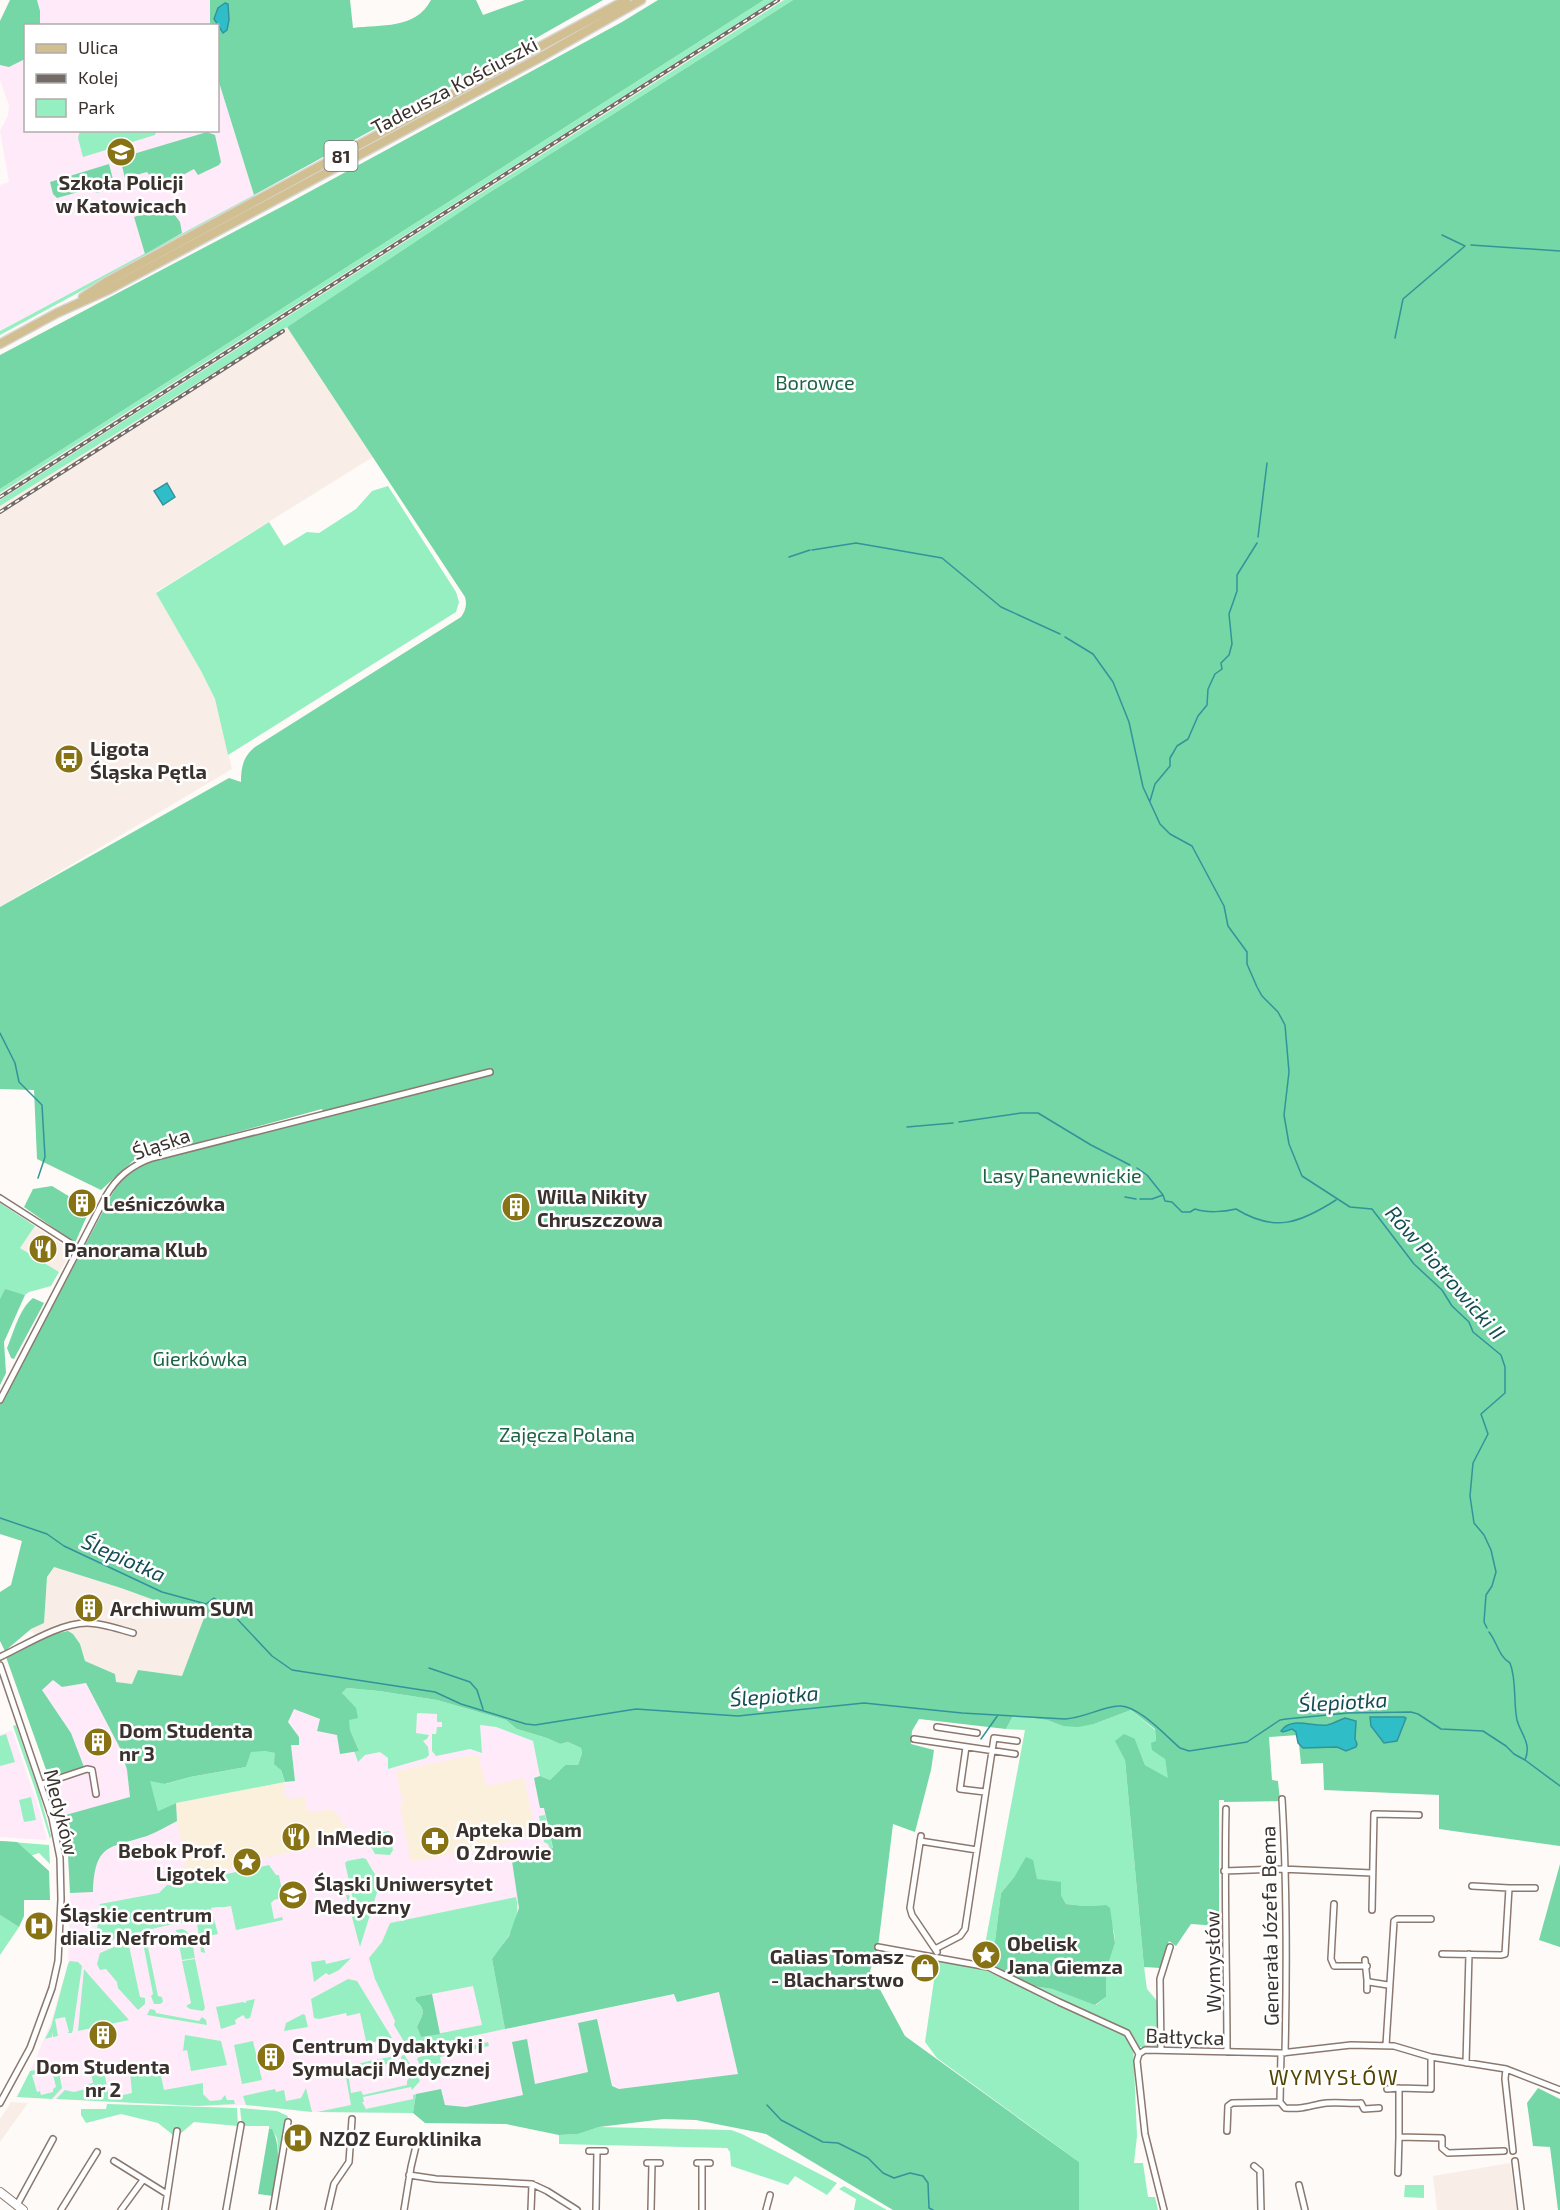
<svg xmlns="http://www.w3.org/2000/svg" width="1560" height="2210" font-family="'Exo 2',sans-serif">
  <rect width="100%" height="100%" fill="#fefaf8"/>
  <path fill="#f9ede7" d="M774,0H784L0,500V493Z
    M287,327L373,457L156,592L201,671L215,699L232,769L0,907V506Z
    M35,1226L68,1249V1258L59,1272L20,1248Z
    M54,1567L121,1588L205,1618L182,1676L138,1670L132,1684L115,1682V1674L85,1661L80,1644L47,1637L37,1638L31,1629L44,1623L47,1577Z
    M11,2102L28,2103L0,2142V2119Z
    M1510,2163L1517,2210H1437L1433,2176Z"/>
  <path fill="#ffeaf9" d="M10,0H210V25L26,26V130H218V79L254,195L0,331V185L9,182L0,131L8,115L9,105L0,80V21Z
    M53,1680L62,1687L86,1683L121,1750L127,1770L131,1797L158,1811L176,1803L295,1781L291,1745L299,1744V1737L288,1722L294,1708L320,1719L317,1731L410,1707L480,1725L496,1727L533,1741L550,1780L553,1852L519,1908L505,2029L675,1994L677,2002L720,1992L738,2075L619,2089L612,2086L523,2095L466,2107L445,2105L441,2089L412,2113L312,2112L246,2105L198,2106L16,2097L27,2079L51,2022L68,1964L70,1893L68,1855L62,1816L49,1778L84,1767L71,1733L42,1690Z
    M12,1730L40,1812L47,1839L45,1840L0,1837V1735Z"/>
  <path fill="#fbf0db" d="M474,1755L479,1758L486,1786L524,1778L536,1836L411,1862L400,1806L403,1804L396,1771Z
    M285,1782L284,1795L291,1799L305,1796L306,1806L309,1813L331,1809L335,1811L354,1839L258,1859L259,1864L247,1868L238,1869L237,1867L186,1876L183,1865L186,1864L184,1857H181L179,1845L182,1844L177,1821L176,1803Z"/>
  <path fill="#96efc1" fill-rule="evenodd" d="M764,0H774L0,493V489Z
    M784,0H793L487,194L287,327L0,506V500Z
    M157,130L155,135L83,157L78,138L80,131Z
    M254,195L255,197L0,335V331Z
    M388,486L456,592L459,602L456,612L228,755L215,699L201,671L156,593L269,522L284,546L307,532L319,533L356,509L372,491Z
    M0,1203L35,1226L20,1248L59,1272L51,1286L29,1292L25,1295L5,1290L0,1299Z
    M347,1688L379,1691L437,1700L506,1720L517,1729L547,1738L560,1744L568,1742L581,1748L582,1753L578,1765H565L550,1780L540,1776L533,1741L496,1727L480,1725L482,1753L470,1749L436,1756L432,1751V1734H436L437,1727H442V1722H437V1714L417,1713L416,1733L429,1735L427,1739L423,1741L428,1747L429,1755L426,1758L388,1769V1758L380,1752L365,1755L358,1762L354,1751H359L350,1730L342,1693Z
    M1131,1710L1155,1730L1156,1741L1165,1759L1169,1779L1145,1765L1135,1739L1125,1760L1144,1967L1147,1989L1158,2002L1159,2047H1139L1129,2031L1033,1986L1052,1989L1096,2005L1106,1997V1971L1115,1943L1114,1932L1106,1905L1085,1906L1066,1904L1061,1895L1060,1883L1015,1876L1001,1893L992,1965L979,1962L982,1954L978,1953L979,1950H984L1025,1730L1006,1729L1013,1716L1047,1720L1063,1726L1094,1724Z
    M16,1725L39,1792L51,1836L50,1839L35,1789L13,1726Z
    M6,1734L15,1762L0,1766V1736Z
    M251,1751H264L275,1753L285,1782L176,1803L158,1811L149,1780L166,1784L190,1777L246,1767Z
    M31,1797L36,1820L24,1822L19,1800Z
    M545,1815L553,1849H550L548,1844L544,1842L539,1816Z
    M389,1831L393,1850L390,1855L375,1854L365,1836Z
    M0,1841L49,1845L50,1864L39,1853L0,1866Z
    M363,1858L366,1859L377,1878L379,1886L360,1947L346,1895H349L352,1907L359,1906L358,1902L354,1903L351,1891L355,1889L353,1880L349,1881L345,1863L347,1861Z
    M269,1865L276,1875H279L282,1891H285L286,1897L274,1900L271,1903L274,1919L282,1917L283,1920L236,1930L231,1906C222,1908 220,1906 211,1908L218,1934L202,1937L205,1953L201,1952L197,1923C191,1925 186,1922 179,1923C152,1928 126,1936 100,1943L96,1940L100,1904L159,1893L167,1885L179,1886L193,1881Z
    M516,1897C522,1921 506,1941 492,1959L505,2029L411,2049L406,2045L394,2025L395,2021L375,1979L369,1958L382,1942L390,1923ZM473,1986L482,2025L421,2037L417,2027C423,2014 427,2010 415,2000L416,1997Z
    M0,1915L19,1927L0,1955Z
    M182,1929C193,1932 193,1948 195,1958L182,1960L176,1930Z
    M143,1936L150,1938L147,1942L158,1996L162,1997L163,2002L160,2004H154L151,1996L153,1994L143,1943H140L138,1940Z
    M128,1941L140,1997L145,1998V2004L138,2010L118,1988L117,1982L106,1969L100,1970L97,1964L100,1953Z
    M351,1958L339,1970L329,1975L326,1973L314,1982L311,1962L325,1960L326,1964Z
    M195,1959L205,2008L203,2011L190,2009L186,2006L191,2003L182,1961Z
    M937,1960L982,1969L1126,2034L1133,2042L1137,2136L1134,2163H1143L1148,2197H1155L1158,2210H1079V2162L937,2058L925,2042Z
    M70,1961L78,1962L82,1966L73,2029L72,2033H67L69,2032L65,2017L55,2019L58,2036L53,2037L52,2032V2037L45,2039L51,2027L68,1964Z
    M84,1969L89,1975L129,2020L78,2031Z
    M348,1979L357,1981L392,2038L361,2045V2043L366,2041L360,2013L347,2016L346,2013L319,2019L314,2018L311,1999Z
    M255,1999L250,2018L246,2019L243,2015L235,2020L236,2024L221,2029L216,2007L243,2002L246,2003V2001Z
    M150,2009L155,2010L156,2013L199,2021L202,2017L206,2020L207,2025L147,2015Z
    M303,2014L305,2015L308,2027L284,2031L286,2023Z
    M185,2035L221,2041L227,2065L191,2071L187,2050L183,2051Z
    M253,2041L262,2080L242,2084L234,2045Z
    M488,2042L489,2046L440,2057L442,2069L423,2071L417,2059L419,2057Z
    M404,2054L420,2081L412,2090L411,2087L363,2097L364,2102H362L366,2109L413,2099V2095L416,2094L413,2113L317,2112L351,2105L345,2072C355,2061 379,2060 394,2056L398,2065L387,2064L348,2072L351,2093L361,2091L363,2095L407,2085V2081L413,2073L406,2060L402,2062L401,2057Z
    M121,2061L125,2072L105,2076L109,2098L132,2093L130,2072H136V2069L159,2066L164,2090L203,2083V2094L210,2101L221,2100L225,2095L227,2100H234L235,2104L198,2106L56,2099L65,2090L74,2092L89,2088L88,2084L93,2083L90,2069Z
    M51,2066L58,2067L62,2088L52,2099L17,2097L30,2071L36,2070V2074L32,2075L37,2092L40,2091L41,2095L53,2092V2089L56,2087Z
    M306,2088L312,2112L246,2105L243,2096L275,2089L276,2092L284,2090L286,2101L301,2098Z
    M107,2104L237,2108L238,2126L194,2122L179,2135H173L158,2123L121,2114L86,2123L81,2115V2109H106Z
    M240,2108L277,2111L288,2116L279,2157L277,2138L272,2130L269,2129V2126H242Z
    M599,2127L731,2130L742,2134L837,2183L827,2195L795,2176L788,2185L731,2166L730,2152L727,2148L559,2144V2135L578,2134Z
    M1405,2185H1424V2198L1404,2197Z
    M844,2186L887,2210H854L856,2199L839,2189Z"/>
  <path fill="#75d6a6" d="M10,0H37L40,11V25L26,26L25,59L9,67L0,65V21Z
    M210,0H350L353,28C381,24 415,30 431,0H476L483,15L525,0H603L436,95L254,195L218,79V26L210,25Z
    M658,0H764L0,489V355L285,205L622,22Z
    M793,0H1560V1846L1439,1829V1795L1324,1790L1323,1763L1301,1764L1298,1735L1269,1737L1272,1780L1278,1781L1280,1801L1224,1802V1800H1219V1926L1191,1924L1176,1946L1169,1941L1160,1968L1144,1967L1125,1760L1115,1741L1124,1734L1135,1739L1145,1765L1168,1778L1165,1759L1152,1750L1151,1743L1156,1741L1155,1729L1131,1710L1094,1724L1078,1727L1063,1726L1047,1720L1013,1716L1006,1729L919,1719L912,1731L911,1744L934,1750L931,1770L915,1832L893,1824L878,1947L870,1971L905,2036L1079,2162V2210H893L766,2134L696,2120L664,2119L599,2127L578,2134L559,2135L506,2124L425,2123L413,2113L416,2094L441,2089L445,2105L466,2107L523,2095L512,2042L527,2039L535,2084L588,2072L578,2023L597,2019L612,2086L619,2089L738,2074L719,1992L677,2002L674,1994L505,2029L492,1959L509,1936L519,1908L512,1861L530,1857V1853L553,1848L544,1808H540L534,1778L540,1776L550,1780L565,1765H578L582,1753L581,1748L568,1742L560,1744L547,1738L517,1729L506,1720L437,1700L379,1691L347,1688L342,1693L356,1708L358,1718L349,1720L350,1730L359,1751L340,1754L337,1735L317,1731L320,1719L294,1709L288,1722L299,1737V1745H291L295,1781L285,1782L281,1770L274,1764L275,1753L264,1751L251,1752L246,1767L190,1777L165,1784L150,1781L158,1811L176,1803L177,1821C167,1826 157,1832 147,1836C108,1848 95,1844 93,1892L70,1893L68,1855L62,1816L130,1797L127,1770L121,1750L86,1683L62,1687L53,1680L42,1690L71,1733L84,1767L49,1778L6,1657L37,1638L68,1631L73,1634L80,1644L85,1661L115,1674L116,1682L132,1684L138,1670L182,1676L204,1618L121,1588L54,1567L47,1577L44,1623L31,1629L5,1651L0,1641V1592L11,1585L22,1541L0,1534V1405L117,1185L125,1176L147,1162L325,1116L322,1109L134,1160L101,1190L37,1159L34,1090L0,1089V907L229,778L241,782C241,767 243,757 255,747L461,617C466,610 467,604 465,597L287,327L487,194Z
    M207,132L215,135L221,162L219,165L198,175L194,169L159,188L147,172L125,178L120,158Z
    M109,164L115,187L97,193L89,189L57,198L53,194L50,182Z
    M168,206L180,222L182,233L145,254L134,217Z
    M52,1186L90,1209L75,1243L24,1207L33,1189Z
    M5,1289L25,1295L4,1342L6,1373L0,1385V1299Z
    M33,1298L44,1303L14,1359L11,1358L7,1348C14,1332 19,1309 33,1298Z
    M0,1841L17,1842L49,1871L50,1900H24V1916L19,1927L0,1915Z
    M1026,1857L1033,1860L1037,1879L1061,1882V1895L1066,1904L1085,1906L1106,1905L1110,1908L1115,1943L1106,1971V1997L1095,2005L1052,1989L1033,1986L992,1965L1001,1893L1015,1876Z
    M1560,1864V1947L1539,1940Z
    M432,1994L440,2034L421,2037L417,2027C423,2014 427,2010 415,2000L416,1997Z
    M1538,2088L1560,2099V2210H1558L1550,2147L1533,2146L1527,2103Z
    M269,2129H272C283,2150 276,2174 273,2196L258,2194Z"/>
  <path fill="#2fbec8" stroke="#32949a" stroke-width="1.5" d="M225,3L228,4L229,20L227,30L223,33L214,19L218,8Z
    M167,483L175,497L163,505L154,491Z
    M1370,1717H1404L1406,1718L1397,1741L1384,1743L1371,1726Z
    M1345,1718L1356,1721L1355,1739L1357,1744L1356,1747L1346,1751L1337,1747L1303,1748L1298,1743L1296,1732L1292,1729L1283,1732L1281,1731C1291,1716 1313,1727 1327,1725C1333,1724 1339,1720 1345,1718Z"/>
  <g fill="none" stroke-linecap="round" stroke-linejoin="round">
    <path stroke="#32949a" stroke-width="1.5" d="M1471,245L1560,251
      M1395,338L1403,299L1465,246L1442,235
      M1258,537L1267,463
      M812,550L856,543L942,558L1001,607L1060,634
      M789,557L810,550
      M1065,637L1093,654L1113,682L1129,722L1143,787L1160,824L1170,834L1192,846L1224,906L1228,926L1247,952V964L1257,987L1262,996L1278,1012L1285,1025L1289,1072L1284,1115L1289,1144L1302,1176L1350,1207L1372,1209L1414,1264L1442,1290L1452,1306L1469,1322L1473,1332L1501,1355L1505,1367V1393L1481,1414L1488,1434L1473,1463L1470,1496L1474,1523L1484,1535L1491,1550L1496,1572L1492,1586L1486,1595L1484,1622L1487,1628
      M1150,801L1155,784L1170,766V758L1173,753L1177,746L1188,739L1198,716L1207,705L1208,689L1215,674L1222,669L1221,663L1229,655L1232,644L1229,614L1237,591V575L1257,543
      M0,1033L15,1063L19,1082L42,1105L45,1157L38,1178
      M959,1122L1021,1113H1038L1091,1145L1130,1165
      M907,1127L953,1123
      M1137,1168L1147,1175L1163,1195
      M1125,1197L1136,1199
      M1140,1199H1152L1163,1195L1165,1201L1172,1202L1182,1212H1190L1195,1209C1207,1213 1224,1212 1236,1209C1275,1233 1300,1223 1336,1200
      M0,1518L47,1534L64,1546L162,1592L206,1604L214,1598L225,1606L272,1656L292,1670L435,1692L461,1704L526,1724L535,1725L636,1709L738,1716L864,1703L962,1713L1065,1719C1084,1718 1101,1707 1119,1706C1137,1704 1167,1737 1180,1748L1189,1751L1247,1742L1280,1720L1286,1719L1348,1713L1411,1712L1418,1714L1441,1729L1483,1731L1506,1746L1514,1754L1525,1760L1560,1786
      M1489,1632C1497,1642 1499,1657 1510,1663C1517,1681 1513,1701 1517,1720C1521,1735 1532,1743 1525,1760
      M429,1668L470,1682L477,1690L483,1709
      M981,1739L998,1715
      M767,2105L781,2120L823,2142L838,2143L868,2158L883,2173L894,2178L910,2173L923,2176L928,2183L929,2208L933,2210"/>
    <g stroke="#8b796f" stroke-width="8">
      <path id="street" d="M0,1198L78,1248
        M0,1400L106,1196C116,1178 132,1165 152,1158L490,1072
        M0,1657C24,1646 59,1623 87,1623C102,1623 118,1629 133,1633
        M0,1665L52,1818L60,1858L61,1899L58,1961L52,1988L30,2048L0,2103
        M937,1727L977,1733
        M914,1739L1015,1754
        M966,1747L960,1789L985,1792
        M42,1784L87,1769L92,1770L96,1794
        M1282,1799C1287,1884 1287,1968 1285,2053
        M1226,1809C1224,1890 1227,1971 1227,2052
        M921,1836L910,1908L912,1915L937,1952
        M920,1841L977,1850
        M1224,1871L1281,1869L1372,1873
        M1509,1888H1535
        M1334,1904L1331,1959L1334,1966H1367
        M1372,1910L1374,1814L1419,1815
        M878,1947L988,1967L1059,2002L1127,2033L1139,2054
        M935,1949L960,1936L965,1929L994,1738L1017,1741
        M1442,1954L1501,1955L1505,1954L1509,1888L1472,1886
        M1365,1960L1367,1980L1369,1982L1388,1985
        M1367,1990V1980
        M1386,2045L1394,1921L1397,1919H1431
        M1161,2050L1160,1979L1170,1947
        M1139,2054L1145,2050L1281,2053L1351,2045L1394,2046L1431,2057L1506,2069L1560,2090
        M1139,2054L1137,2061L1145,2134L1164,2210
        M1466,2063L1469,1954
        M1506,2069L1505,2079L1513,2151
        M1387,2089L1399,2088
        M1280,2102L1281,2053
        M1227,2131L1228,2106L1232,2103L1280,2102L1285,2108C1300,2109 1307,2107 1320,2104C1332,2101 1348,2104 1361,2103L1364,2109L1379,2108
        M1399,2137V2088L1431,2089V2057
        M589,2151H605
        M114,2161L167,2194
        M1515,2161L1521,2210
        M647,2163H660
        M697,2163H710
        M702,2163V2210
        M1254,2166L1260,2171L1261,2210
        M1398,2173L1399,2137L1442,2138V2148L1448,2153L1504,2151
        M409,2175L436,2179L532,2184L547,2191L577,2210
        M1299,2185L1305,2210
        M17,2205L53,2139
        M61,2210L97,2152
        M121,2210L143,2180
        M165,2210L177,2131
        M226,2210L241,2125
        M273,2210L288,2122
        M328,2210L334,2184L349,2162L352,2119
        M404,2210L411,2167L416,2146
        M531,2210L532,2184
        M596,2210L597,2151
        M651,2210L652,2163
        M766,2210L770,2195"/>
    </g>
    <g stroke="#8b796f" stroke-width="10">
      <path id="secondary" d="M0,2192L23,2210"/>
    </g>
    <g stroke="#d8d6d5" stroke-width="11">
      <path id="primary" d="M83,297L106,282L626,0
        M0,344L57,313L110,289L541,57L641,0"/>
    </g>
    <use href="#street" stroke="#fff" stroke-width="5"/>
    <use href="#secondary" stroke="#fff" stroke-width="8"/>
    <use href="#primary" stroke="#d1bf92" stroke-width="8"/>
    <g stroke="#726b67" stroke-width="4">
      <path id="rail" d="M0,497L778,0
        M0,512L283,331"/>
    </g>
    <use href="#rail" stroke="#fff" stroke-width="1.5" stroke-dasharray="4.5" stroke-linecap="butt"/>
  </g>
  <defs>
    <g id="university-disc" transform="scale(1.5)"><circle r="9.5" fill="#877214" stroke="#fff"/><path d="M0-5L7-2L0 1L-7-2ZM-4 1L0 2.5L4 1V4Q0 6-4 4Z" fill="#fff"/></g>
    <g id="bus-disc" transform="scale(1.5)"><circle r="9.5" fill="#877214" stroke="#fff"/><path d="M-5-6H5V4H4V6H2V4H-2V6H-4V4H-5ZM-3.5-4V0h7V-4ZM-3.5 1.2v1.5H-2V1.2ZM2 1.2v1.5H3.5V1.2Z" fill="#fff"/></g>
    <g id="building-disc" transform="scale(1.5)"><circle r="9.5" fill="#877214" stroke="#fff"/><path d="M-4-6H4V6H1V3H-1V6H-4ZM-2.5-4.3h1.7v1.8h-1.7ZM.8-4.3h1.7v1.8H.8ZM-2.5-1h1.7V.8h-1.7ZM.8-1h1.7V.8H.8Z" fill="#fff"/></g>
    <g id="restaurant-disc" transform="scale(1.5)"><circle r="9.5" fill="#877214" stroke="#fff"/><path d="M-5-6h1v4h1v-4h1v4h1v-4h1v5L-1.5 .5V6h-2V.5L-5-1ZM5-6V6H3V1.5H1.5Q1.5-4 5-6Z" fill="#fff"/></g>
    <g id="pharmacy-disc" transform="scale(1.5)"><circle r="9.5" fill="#877214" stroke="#fff"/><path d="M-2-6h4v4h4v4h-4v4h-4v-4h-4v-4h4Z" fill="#fff"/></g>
    <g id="sight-disc" transform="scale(1.5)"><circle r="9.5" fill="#877214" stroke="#fff"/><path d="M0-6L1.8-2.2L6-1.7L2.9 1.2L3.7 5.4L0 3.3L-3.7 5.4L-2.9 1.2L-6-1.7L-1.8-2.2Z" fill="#fff"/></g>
    <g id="hospital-disc" transform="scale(1.5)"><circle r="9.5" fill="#877214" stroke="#fff"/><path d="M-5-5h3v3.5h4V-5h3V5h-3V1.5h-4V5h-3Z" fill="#fff"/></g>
    <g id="shop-disc" transform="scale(1.5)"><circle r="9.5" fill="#877214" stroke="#fff"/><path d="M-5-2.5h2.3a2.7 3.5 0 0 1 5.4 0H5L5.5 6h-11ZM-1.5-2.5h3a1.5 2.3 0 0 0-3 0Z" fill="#fff"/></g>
  </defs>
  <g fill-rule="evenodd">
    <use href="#university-disc" x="121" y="152"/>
    <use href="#bus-disc" x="69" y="759"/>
    <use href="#building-disc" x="82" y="1203"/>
    <use href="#building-disc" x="516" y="1207"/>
    <use href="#restaurant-disc" x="43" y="1249"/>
    <use href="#building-disc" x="89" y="1608"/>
    <use href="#building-disc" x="98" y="1742"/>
    <use href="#restaurant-disc" x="296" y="1837"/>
    <use href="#pharmacy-disc" x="435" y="1841"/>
    <use href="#sight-disc" x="247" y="1862"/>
    <use href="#university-disc" x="293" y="1895"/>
    <use href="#hospital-disc" x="39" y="1926"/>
    <use href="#sight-disc" x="986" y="1955"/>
    <use href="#shop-disc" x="925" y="1968"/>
    <use href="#building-disc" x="103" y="2035"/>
    <use href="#building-disc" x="271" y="2057"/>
    <use href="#hospital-disc" x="298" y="2138"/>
  </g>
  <g text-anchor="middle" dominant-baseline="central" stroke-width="5" stroke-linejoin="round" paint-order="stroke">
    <rect fill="#fff" stroke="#75706d" stroke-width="1.5" x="324.5" y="141" width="33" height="30" rx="4.5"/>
    <g font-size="18" font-weight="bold" fill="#3a322e">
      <text x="341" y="156">81</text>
    </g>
    <g font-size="20" fill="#3a322e" stroke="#fff">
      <text transform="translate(454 85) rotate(-28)">Tadeusza Kościuszki</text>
      <text transform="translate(161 1143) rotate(-19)">Śląska</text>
      <text transform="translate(62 1812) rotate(76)">Medyków</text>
      <text transform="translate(1269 1926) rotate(-91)">Generała Józefa Bema</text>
      <text transform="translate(1212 1962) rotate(-91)">Wymysłów</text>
      <text transform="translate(1185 2036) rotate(2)">Bałtycka</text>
    </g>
    <g font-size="20" font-weight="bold" fill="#3a322e" stroke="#fff" text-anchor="start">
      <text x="121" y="182" text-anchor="middle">Szkoła Policji<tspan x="121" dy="23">w Katowicach</tspan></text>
      <text x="90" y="748">Ligota<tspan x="90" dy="23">Śląska Pętla</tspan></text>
      <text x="537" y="1196">Willa Nikity<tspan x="537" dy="23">Chruszczowa</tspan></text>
      <text x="103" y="1203">Leśniczówka</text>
      <text x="64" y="1249">Panorama Klub</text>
      <text x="110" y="1608">Archiwum SUM</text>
      <text x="119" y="1730">Dom Studenta<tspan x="119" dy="23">nr 3</tspan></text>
      <text x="456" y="1829">Apteka Dbam<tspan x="456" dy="23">O Zdrowie</tspan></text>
      <text x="317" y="1837">InMedio</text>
      <text x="226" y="1850" text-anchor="end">Bebok Prof.<tspan x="226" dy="23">Ligotek</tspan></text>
      <text x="314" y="1883">Śląski Uniwersytet<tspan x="314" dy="23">Medyczny</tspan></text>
      <text x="60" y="1914">Śląskie centrum<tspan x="60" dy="23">dializ Nefromed</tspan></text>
      <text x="1007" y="1943">Obelisk<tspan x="1007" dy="23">Jana Giemza</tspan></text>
      <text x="904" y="1956" text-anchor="end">Galias Tomasz<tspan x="904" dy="23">- Blacharstwo</tspan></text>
      <text x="292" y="2045">Centrum Dydaktyki i<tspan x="292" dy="23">Symulacji Medycznej</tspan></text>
      <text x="103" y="2066" text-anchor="middle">Dom Studenta<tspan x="103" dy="23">nr 2</tspan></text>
      <text x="319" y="2138">NZOZ Euroklinika</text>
    </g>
    <g font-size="20" fill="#1c6445" stroke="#fff">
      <text x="815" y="382">Borowce</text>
      <text x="1062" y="1175">Lasy Panewnickie</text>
      <text x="200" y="1358">Gierkówka</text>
      <text x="567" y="1434">Zajęcza Polana</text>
    </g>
    <g font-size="21" font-style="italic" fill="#144e53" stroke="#fff">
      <text transform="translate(1446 1272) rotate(49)">Rów Piotrowicki II</text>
      <text transform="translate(124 1557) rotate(24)">Ślepiotka</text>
      <text transform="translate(774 1695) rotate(-4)">Ślepiotka</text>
      <text transform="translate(1343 1701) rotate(-3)">Ślepiotka</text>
    </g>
    <g font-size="21" letter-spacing="1.5" fill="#524400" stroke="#fff">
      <text x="1334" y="2076">WYMYSŁÓW</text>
    </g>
  </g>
  <rect x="24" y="24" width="195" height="108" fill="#ffffff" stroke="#b0adab" stroke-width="1.5"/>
  <rect x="36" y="44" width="30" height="9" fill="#d1bf92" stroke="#b0adab" stroke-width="1.5"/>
  <text x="78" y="54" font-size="18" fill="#3a322e">Ulica</text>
  <rect x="36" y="74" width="30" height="9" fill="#726b67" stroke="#b0adab" stroke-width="1.5"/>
  <text x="78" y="84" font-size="18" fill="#3a322e">Kolej</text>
  <rect x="36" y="99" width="30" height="18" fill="#96efc1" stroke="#b0adab" stroke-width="1.5"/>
  <text x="78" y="114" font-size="18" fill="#3a322e">Park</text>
</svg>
